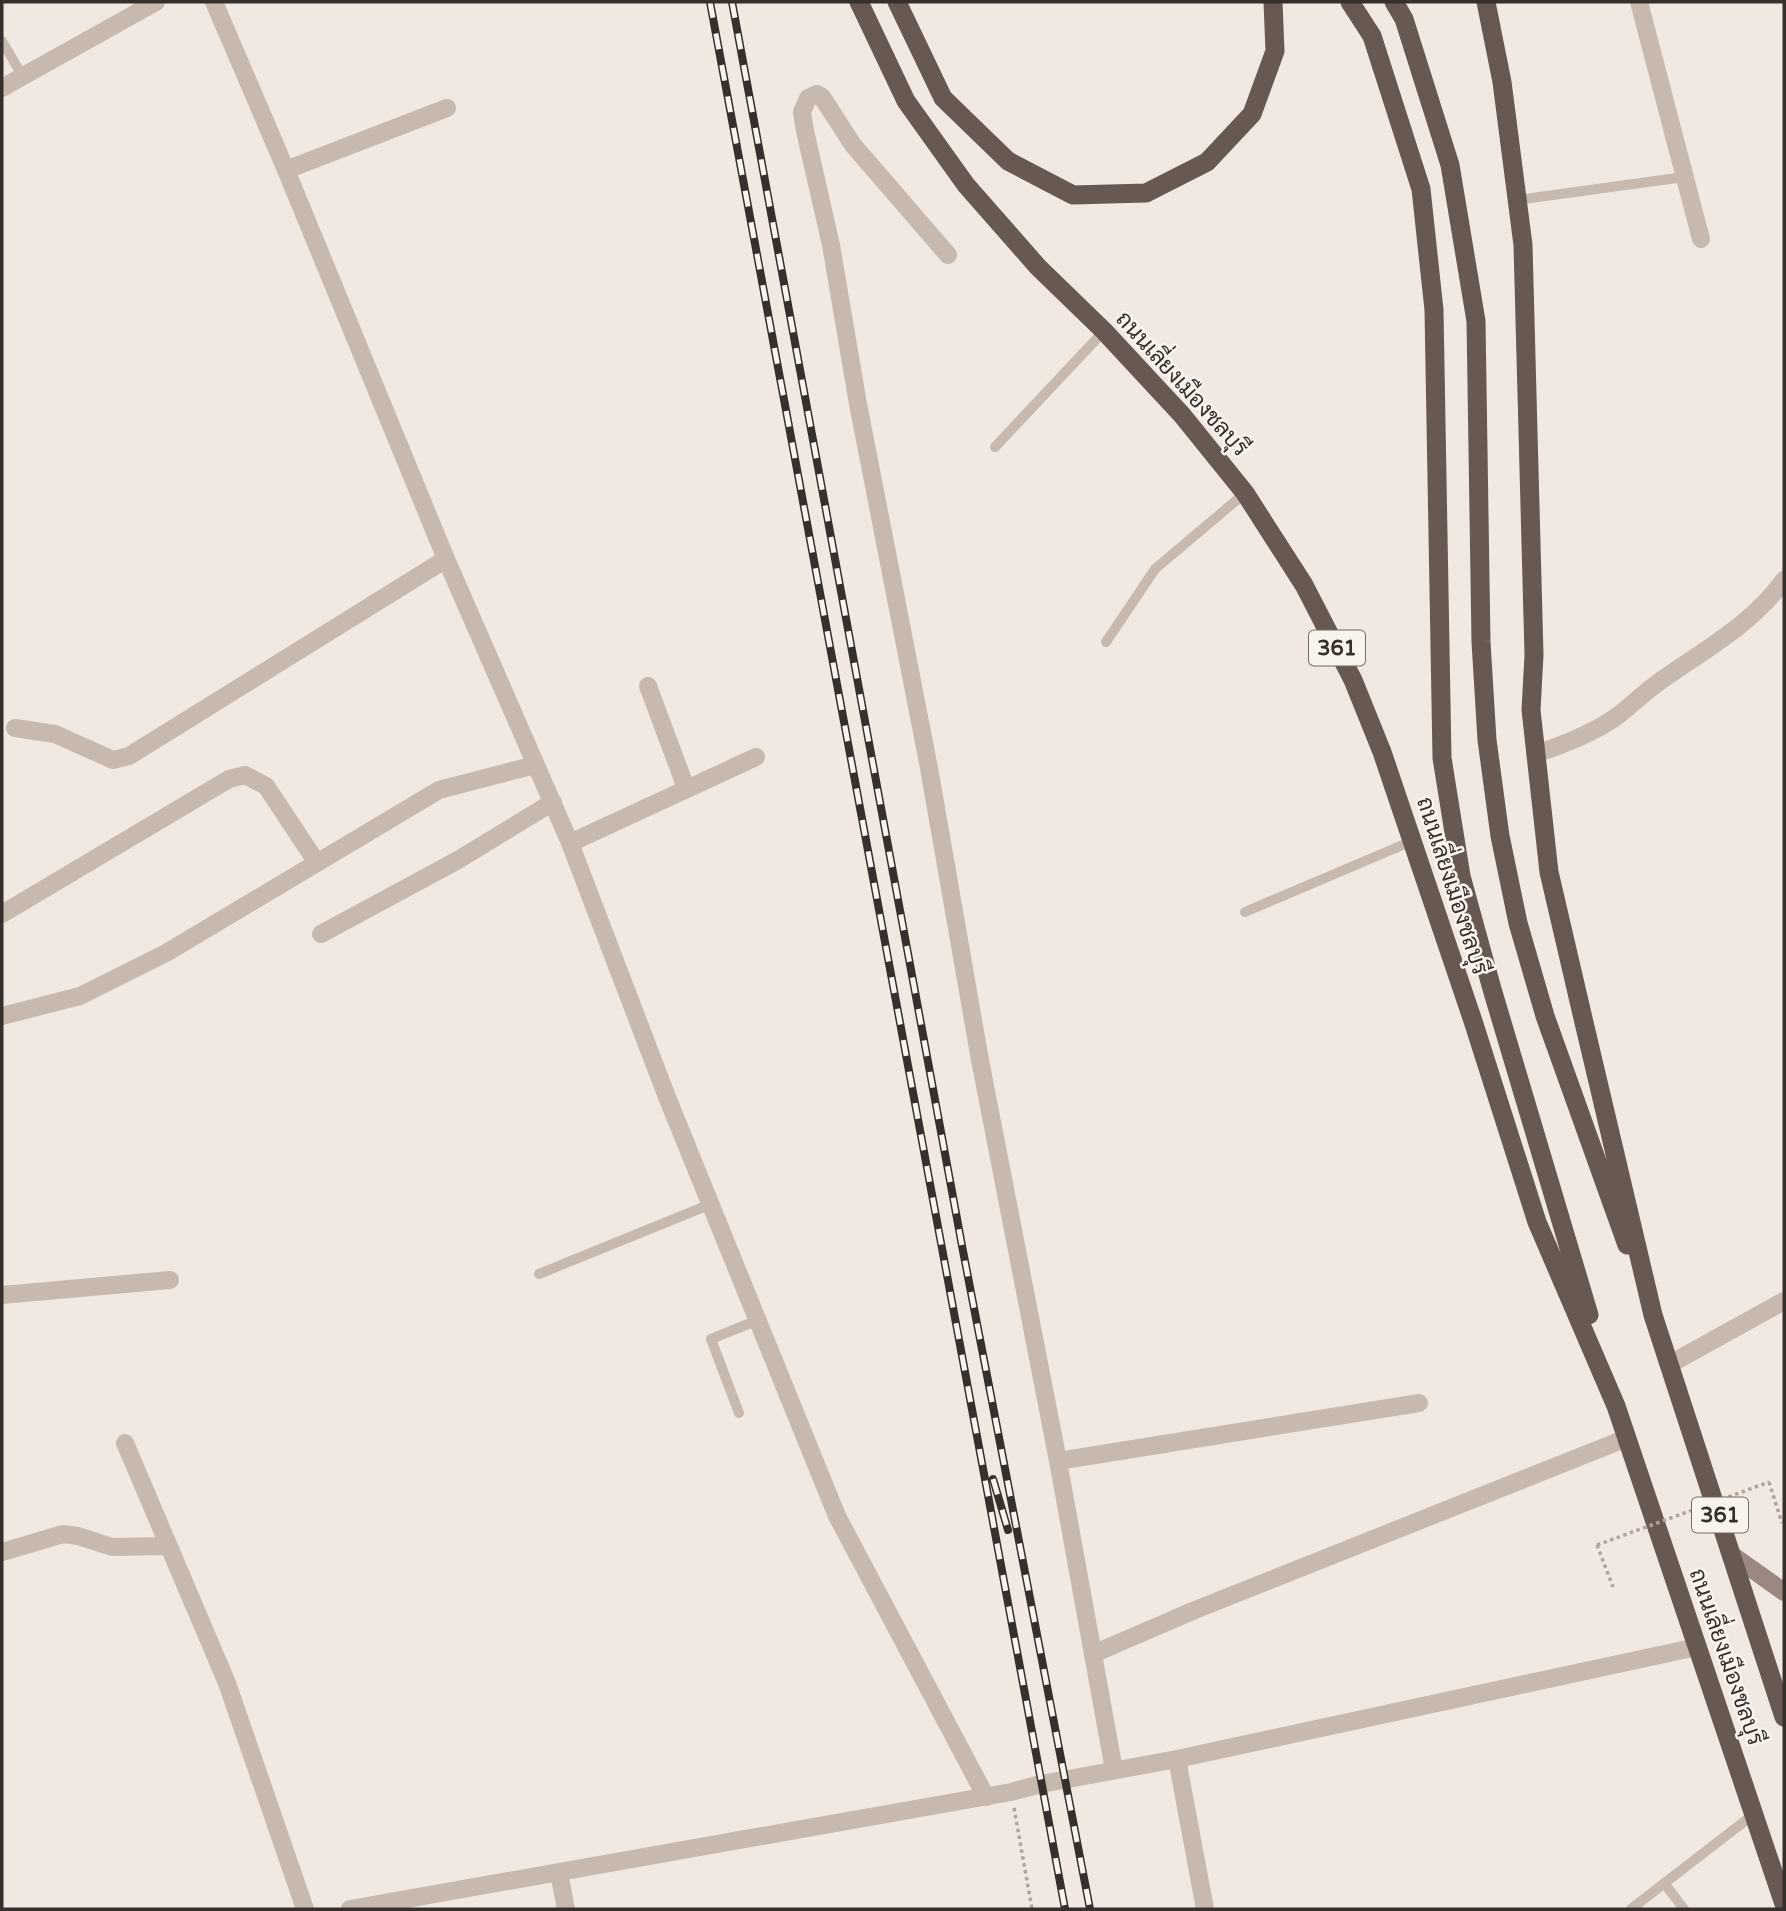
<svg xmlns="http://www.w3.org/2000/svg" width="1786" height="1911" font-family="'Varela Round',Sarabun,sans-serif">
  <rect width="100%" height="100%" fill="#f1e9e1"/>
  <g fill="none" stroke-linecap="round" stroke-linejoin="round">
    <path stroke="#b3a399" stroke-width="3.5" stroke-dasharray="3.5 3.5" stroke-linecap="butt" d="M1769,1482L1782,1523
      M1597,1545L1613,1587
      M1014,1808L1032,1909"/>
    <path stroke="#c8b9ae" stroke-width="10" d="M2,41L23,77
      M1517,200L1684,177
      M995,447L1104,331
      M1106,642L1155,569L1245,493
      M1245,912L1412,841
      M539,1274L711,1204
      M739,1413L711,1339L758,1320
      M1664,1883L1684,1909
      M1631,1909L1754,1814"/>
    <path stroke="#c8b9ae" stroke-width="18" d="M214,2L286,170L446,559L570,843L667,1097L837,1516L986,1797
      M1639,2L1701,239
      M2,88L156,2
      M286,170L447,108
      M948,255L853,145L822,97L817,94L808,98L802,112L805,131L831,245L858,404L929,768L980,1060L1058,1461L1114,1770
      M648,686L686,788
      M15,728L55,734L113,760L129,756L446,559
      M1535,754C1563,745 1589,735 1613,719C1628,709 1641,695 1655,685C1700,652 1751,626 1784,580
      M570,843L756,757
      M2,914L229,779L245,775L266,786L317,863
      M321,934L458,860L553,802
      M2,1016L80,996L166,953L439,790L535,765
      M2,1295L170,1280
      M1670,1364L1784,1301
      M125,1443L227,1683L305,1909
      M1058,1461L1419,1403
      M2,1552L63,1534L78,1536L112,1547L169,1546
      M1093,1654L1195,1610L1627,1438
      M1177,1759L1205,1909
      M559,1873L566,1909"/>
    <path stroke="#c8b9ae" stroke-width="18" d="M350,1909L1011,1792L1041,1784L1177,1759L1697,1647"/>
    <path stroke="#9b8880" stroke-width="18" d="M1732,1555L1784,1592"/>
    <path stroke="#675852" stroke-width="19" d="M859,2L906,101L966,185L1038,267L1104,331L1182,415L1245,493L1304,585L1353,680L1382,752L1473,1021L1537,1222L1616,1406L1784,1904
      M897,2L943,98L1008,161L1073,195L1146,193L1207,162L1252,114L1275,51L1273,2
      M1350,2L1372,36L1421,189L1434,310L1442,758L1461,876L1492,989L1589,1315
      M1394,2L1404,19L1450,165L1476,321L1481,642L1487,740L1500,836L1518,923L1545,1016L1627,1245
      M1486,2L1502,82L1523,245L1534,655L1531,710L1549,872L1582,1014L1653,1315L1784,1717"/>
    <g stroke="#372f2c" stroke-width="8">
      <path id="rail" d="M710,2L1065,1909
        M732,2L963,1251L1090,1909
        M993,1479L1008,1530"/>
    </g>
    <use href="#rail" stroke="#f9f3ed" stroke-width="5" stroke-dasharray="16" stroke-linecap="butt"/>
    <path stroke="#b3a399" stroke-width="3.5" stroke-dasharray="3.5 3.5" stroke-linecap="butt" d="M1597,1545L1769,1482"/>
  </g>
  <g text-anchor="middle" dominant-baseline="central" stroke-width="5" stroke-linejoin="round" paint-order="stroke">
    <g fill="#f9f3ed" stroke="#716a66" stroke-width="2">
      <rect x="1309" y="630.5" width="56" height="35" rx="5"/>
      <rect x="1692" y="1497.5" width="56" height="35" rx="5"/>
    </g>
    <g font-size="21" font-weight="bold" fill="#372f2c">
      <text x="1337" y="648">361</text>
      <text x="1720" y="1515">361</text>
    </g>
    <g font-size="23" fill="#372f2c" stroke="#f9f3ed">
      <text transform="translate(1182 384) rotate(48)">ถนนเลี่ยงเมืองชลบุรี</text>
      <text transform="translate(1452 886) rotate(72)">ถนนเลี่ยงเมืองชลบุรี</text>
      <text transform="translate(1726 1657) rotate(71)">ถนนเลี่ยงเมืองชลบุรี</text>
    </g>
  </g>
  <rect width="1786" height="1911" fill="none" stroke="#372f2c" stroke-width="7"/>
</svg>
